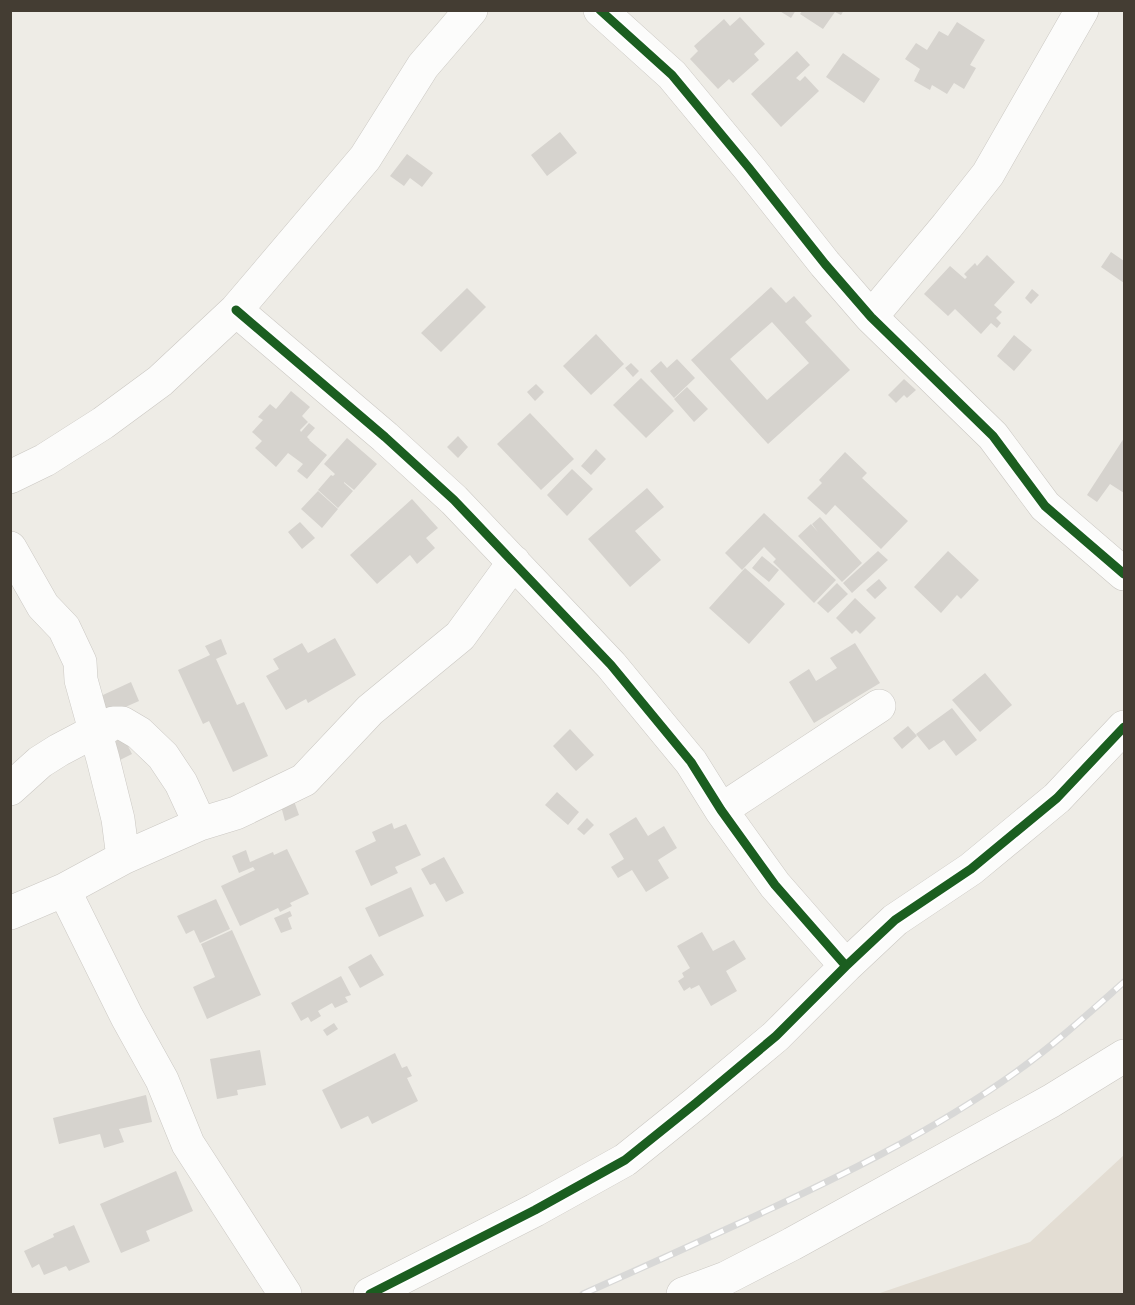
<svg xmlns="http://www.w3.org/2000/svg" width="1135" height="1305" font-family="'Public Sans',sans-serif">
  <rect width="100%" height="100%" fill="#eeece6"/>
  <path fill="#e3ddd3" d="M1124,1155V1294H877L1030,1242Z"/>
  <path fill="#d6d3ce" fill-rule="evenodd" d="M778,10H796L791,18Z
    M803,10H844L841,15L835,12L823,29L800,14Z
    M740,17L765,44L754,54L759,60L733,83L729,79L718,89L690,59L698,51L694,46L724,19L730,26Z
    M957,22L985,40L970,65L976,68L964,89L954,83L947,94L932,85L930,90L914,81L920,69L905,59L916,43L927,50L939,31L948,36Z
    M797,51L810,65L796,78L800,81L805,76L819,91L781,127L751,94Z
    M843,53L880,79L864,103L826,77Z
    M560,132L577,153L547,176L531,155Z
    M407,154L433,173L422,187L410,178L404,186L390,176Z
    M1111,252L1124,261V283L1101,267Z
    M987,255L1015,282L994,305L1002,312L996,318L1001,323L997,328L991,323L981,334L955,309L948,316L924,294L950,266L965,279L967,277L964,274L975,263L977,266Z
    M771,287L786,303L794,296L812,316L805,322L850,370L768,444L691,360ZM772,322L809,363L767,400L730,359Z
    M467,288L486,307L441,352L421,333Z
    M1032,289L1039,295L1031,304L1025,298Z
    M596,334L624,364L591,395L563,366Z
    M1014,335L1032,350L1014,371L997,356Z
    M677,359L695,378L674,398L650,371L661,361L667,368Z
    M631,363L639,371L633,377L625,368Z
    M641,378L674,411L646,438L613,405Z
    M904,379L916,390L907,398L904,395L896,403L888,395Z
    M536,384L544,392L535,401L527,392Z
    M687,387L708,409L694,422L674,399Z
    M291,391L310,407L302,416L308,422L300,430L301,432L309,423L315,428L307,437L310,440H309L327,455L307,479L297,471L303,464L288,453L276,467L255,448L262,441L252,432L263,420L258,417L270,404L276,409Z
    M530,413L574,459L541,490L497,444Z
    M458,436L468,447L458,458L447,447Z
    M347,438L377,464L354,490L344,482V483L353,491L338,508L318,490L331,475L333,476L335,474L324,464Z
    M1124,438V493L1110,484L1097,502L1087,495Z
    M596,449L606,459L591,475L581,466Z
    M845,452L867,473L862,478L908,521L881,549L835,505L826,515L807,498L822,483L819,480Z
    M572,469L593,489L567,516L547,495Z
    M647,488L664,507L635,531L661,560L630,587L588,539Z
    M318,491L338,509L322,528L301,509Z
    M412,499L438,528L426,538L435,548L417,564L410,555L377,584L350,555Z
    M764,513L836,580L814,603L773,562L776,559L764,547L742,570L725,553Z
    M820,517L862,563L842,582L798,536L811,524L818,532L812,524Z
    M300,522L315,538L302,549L288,532Z
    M878,551L888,560L852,593L843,583Z
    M948,551L979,580L961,599L957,595L941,613L914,587Z
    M762,556L779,570L769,582L752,568Z
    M745,568L785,604L749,644L709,608Z
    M879,579L887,588L875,599L866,590Z
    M837,583L848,594L828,613L817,603Z
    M855,598L876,618L860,634L856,630L852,634L836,618Z
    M335,638L356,675L308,703L306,699L286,710L266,676L279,669L273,659L302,643L308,653Z
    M221,639L227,654L216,659L237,705L244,702L268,756L233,772L209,721L203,724L178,670L210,655L205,646Z
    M855,643L880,683L814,723L789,682L809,669L816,681L837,668L830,658Z
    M985,673L1012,705L980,732L952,700Z
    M131,682L139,701L98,719L90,701Z
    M952,708L977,740L956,756L944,740L929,750L916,734Z
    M122,726L127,744L132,754L116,762L103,737Z
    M908,726L917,736L902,749L893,738Z
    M570,729L594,755L576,771L553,746Z
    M557,792L579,812L568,825L545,805Z
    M294,801L299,815L285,821L281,806Z
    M636,817L648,836L664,826L677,848L658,860L669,878L646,892L632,870L618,878L611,867L624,859L609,834Z
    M587,818L594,825L584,835L577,829Z
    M392,823L394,829L406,824L421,855L395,867L398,873L371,886L355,851L376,841L372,832Z
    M287,849L309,894L290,903L292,906L280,912L278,908L240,926L221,886L255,870L253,867L239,873L232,856L246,850L250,862L273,852L274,855Z
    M444,857L464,893L446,902L435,883L430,885L421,869Z
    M411,887L424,916L379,937L365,908Z
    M216,899L230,929L200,943L194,930L186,934L177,916Z
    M290,911L292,916L288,918L292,929L281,933L274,918Z
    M232,930L261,995L207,1019L193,987L215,977L201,944Z
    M702,932L713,951L734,940L746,959L726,971L737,991L711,1006L699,985L691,989L690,987L684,991L678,981L684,977L682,973L690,968L677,946Z
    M371,954L384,975L360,988L348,967Z
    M341,976L351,995L345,997L348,1002L335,1008L332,1003L318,1011L321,1016L311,1022L308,1017L301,1021L291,1003Z
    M334,1023L338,1029L327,1036L323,1030Z
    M260,1050L266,1085L237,1090L238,1095L217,1099L210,1059Z
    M395,1053L402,1068L407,1066L412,1076L407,1078L418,1101L372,1124L368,1116L341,1129L322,1090Z
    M146,1095L152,1122L119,1129L124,1142L104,1148L100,1134L59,1144L53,1118Z
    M176,1171L193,1211L146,1231L150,1241L121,1253L100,1204Z
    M74,1225L90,1262L69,1271L66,1266L44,1275L39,1264L32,1268L24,1251L54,1237L53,1234Z"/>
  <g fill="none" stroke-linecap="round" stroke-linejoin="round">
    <g stroke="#cbc8c3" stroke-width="34">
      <path id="minor" d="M600,10L672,75L749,168L825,264L871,317L993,436L1045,506L1124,574
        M236,310L385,437L454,500L611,665L691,762L721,810L775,885L846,966
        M871,317L947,226L988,174L1082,10
        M10,477L45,460L103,423L160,381L236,310L365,158L423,66L471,10
        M10,548L43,606L64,628L80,662L81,680L103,759L118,819L123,858
        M10,789L40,762L59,750L95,731L102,730L113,723H122L139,733L163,756L181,783L200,824
        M721,810L879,706
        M64,890L127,1017L162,1080L188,1144L285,1294
        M10,913L64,890L123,858L200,824L236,813L304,780L370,710L460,636L514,562
        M370,1294L535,1210L625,1160L696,1103L776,1036L846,966L895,920L971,869L1057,798L1124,727
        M683,1294L726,1278L792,1244L1051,1101L1124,1056"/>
    </g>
    <use href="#minor" stroke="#fcfcfb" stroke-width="33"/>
    <g stroke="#d8d8d7" stroke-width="7">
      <path id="rail" d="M583,1294C635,1271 688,1247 740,1223C835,1179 931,1133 1016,1072C1054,1045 1089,1013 1124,982"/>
    </g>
    <use href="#rail" stroke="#fff" stroke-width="4.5" stroke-dasharray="14" stroke-linecap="butt"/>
    <g stroke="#fff" stroke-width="13">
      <path id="cycleway" d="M600,10L672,75L749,168L825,264L871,317L993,436L1045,506L1124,574
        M236,310L385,437L454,500L611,665L691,762L721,810L775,885L846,966
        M370,1294L535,1210L625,1160L696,1103L776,1036L846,966L895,920L971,869L1057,798L1124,727"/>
    </g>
    <use href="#cycleway" stroke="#1b5e20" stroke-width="9"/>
  </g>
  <rect width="1135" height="1305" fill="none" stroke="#443d33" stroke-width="24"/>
</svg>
